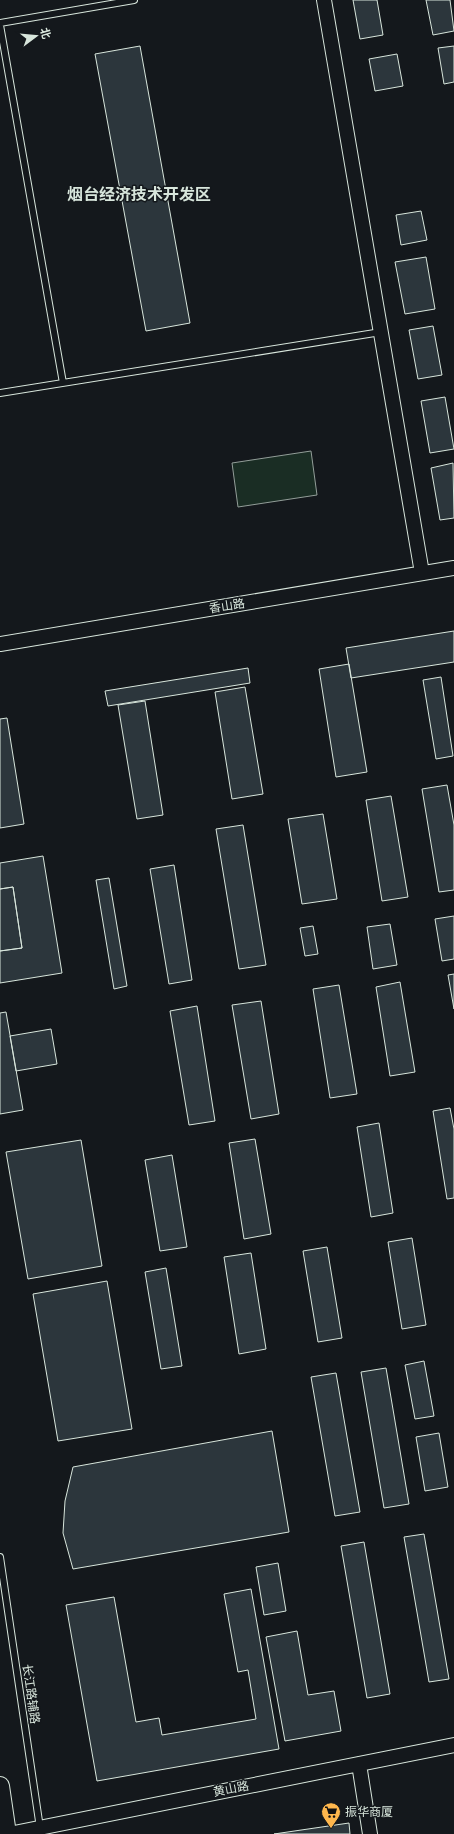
<svg xmlns="http://www.w3.org/2000/svg" width="454" height="1834" font-family="Roboto,'Noto Sans SC',sans-serif">
  <rect width="100%" height="100%" fill="#14181c"/>
  <path fill="#1a2d24" stroke="#939e99" d="M311,451L317,495L238,507L232,463Z"/>
  <path fill="#2c363c" stroke="#d8e6dc" d="M353,0H377L383,35L360,39Z
    M426,0H450L454,31L433,35Z
    M140,46L190,323L146,331L95,54Z
    M454,46V82L444,84L438,48Z
    M397,54L403,86L375,91L369,59Z
    M421,211L427,240L401,245L396,215Z
    M426,257L435,309L405,314L395,262Z
    M433,326L442,375L418,379L409,330Z
    M445,397L454,449L430,453L421,401Z
    M453,463L454,518L440,520L431,468Z
    M454,631V662L351,678L346,648Z
    M349,664L367,772L336,777L319,669Z
    M248,668L250,683L108,706L105,691Z
    M441,677L453,756L436,759L423,680Z
    M245,687L263,794L232,799L215,692Z
    M145,701L163,815L137,819L118,705Z
    M7,718L24,824L0,828V719Z
    M447,785L454,825V890L439,892L422,789Z
    M391,796L408,897L382,901L366,800Z
    M323,814L337,899L302,904L288,819Z
    M243,825L266,965L239,969L216,829Z
    M43,856L62,973L0,983V951L22,948L13,887L0,889V863Z
    M174,865L192,980L169,984L150,869Z
    M109,878L127,986L114,989L96,880Z
    M13,887L22,948L0,951V889Z
    M454,916V959L442,961L435,919Z
    M390,924L397,965L373,969L367,927Z
    M313,926L318,954L305,956L300,928Z
    M454,974V1009L448,975Z
    M400,982L415,1072L390,1076L376,987Z
    M339,985L357,1094L330,1098L313,989Z
    M261,1001L279,1114L251,1119L232,1005Z
    M197,1006L215,1121L189,1125L170,1011Z
    M6,1012L23,1110L0,1114V1013Z
    M51,1029L57,1064L16,1071L10,1036Z
    M450,1108L454,1129V1198L447,1199L433,1111Z
    M379,1123L393,1213L371,1217L357,1127Z
    M255,1139L271,1234L244,1239L229,1143Z
    M81,1140L102,1266L28,1279L6,1152Z
    M172,1155L187,1247L160,1251L145,1160Z
    M412,1238L426,1325L402,1329L388,1242Z
    M327,1247L342,1338L318,1342L303,1251Z
    M251,1253L266,1349L239,1354L224,1257Z
    M166,1268L182,1366L161,1369L145,1272Z
    M107,1281L132,1429L58,1441L33,1294Z
    M424,1361L434,1416L415,1419L405,1365Z
    M386,1368L409,1504L384,1508L361,1372Z
    M336,1373L360,1512L335,1516L311,1377Z
    M272,1431L289,1532L73,1569L63,1533L65,1501L73,1467Z
    M439,1433L448,1487L425,1491L416,1437Z
    M424,1534L449,1679L429,1682L404,1537Z
    M364,1542L390,1694L367,1698L341,1546Z
    M278,1563L286,1611L264,1615L256,1567Z
    M251,1589L279,1749L97,1781L66,1605L114,1597L136,1722L159,1718L162,1735L256,1719L248,1670L238,1672L224,1594Z
    M297,1631L308,1695L334,1691L341,1731L285,1741L266,1637Z
    M349,1823L350,1834H274Z"/>
  <g fill="none" stroke-linecap="round" stroke-linejoin="round">
    <g stroke="#d8e6dc" stroke-width="8">
      <path id="service" d="M0,23L134,0
        M0,25L63,383
        M0,393L381,332
        M0,1557L40,1828"/>
    </g>
    <g stroke="#d8e6dc" stroke-width="16">
      <path id="tertiary" d="M324,0L422,573
        M0,644L454,568
        M359,1764L370,1834
        M9,1834L454,1745"/>
    </g>
    <g stroke="#d8e6dc" stroke-width="20">
      <path id="primary" d="M0,1786L7,1834"/>
    </g>
    <use href="#service" stroke="#14181c" stroke-width="6"/>
    <use href="#tertiary" stroke="#14181c" stroke-width="14"/>
    <use href="#primary" stroke="#14181c" stroke-width="18"/>
  </g>
  <defs>
    <g id="supermarket-pin" transform="scale(1)"><path d="M0 17L-7.5 6A9.5 9.5 0 1 1 7.5 6Z" fill="#ffb74d" stroke="#14181c"/><path d="M-6-5.5h2.5l.6 2H6L4.5 2H-2.5L-4.4-4H-6ZM-1.5 3.2a1.3 1.3 0 1 0 .1 0ZM3 3.2a1.3 1.3 0 1 0 .1 0Z" fill="#111"/></g>
  </defs>
  <g fill-rule="evenodd">
    <use href="#supermarket-pin" x="331" y="1812"/>
  </g>
  <g text-anchor="middle" dominant-baseline="central" stroke-width="3" stroke-linejoin="round" paint-order="stroke">
    <g font-size="12" fill="#d8e6dc" stroke="#14181c">
      <text transform="translate(227 606) rotate(-9)">香山路</text>
      <text transform="translate(31 1694) rotate(82)">长江路辅路</text>
      <text transform="translate(231 1789) rotate(-11)">黄山路</text>
    </g>
    <g font-size="12" fill="#d8e6dc" stroke="#14181c" text-anchor="start">
      <text x="345" y="1812">振华商厦</text>
    </g>
    <g font-size="16" font-weight="bold" fill="#d8e6dc" stroke="#14181c">
      <text x="139" y="194">烟台经济技术开发区</text>
    </g>
  </g>
  <g transform="translate(36 36) rotate(74)" stroke="#14181c" stroke-width="3" paint-order="stroke">
  <path d="M0-3L7 15L0 10L-7 15Z" fill="#d8e6dc"/>
  <text y="-6" font-size="11" font-weight="bold" text-anchor="middle" fill="#d8e6dc">北</text>
  </g>
</svg>
